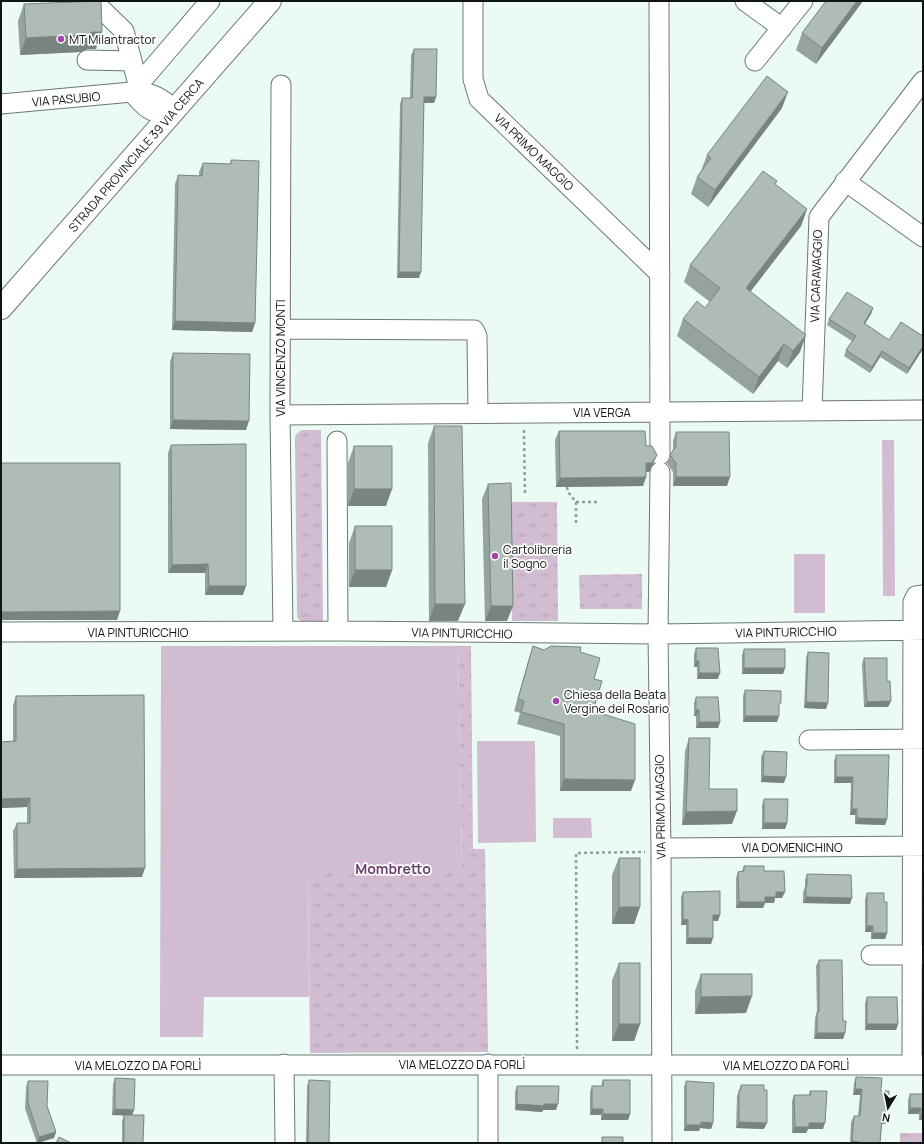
<svg xmlns="http://www.w3.org/2000/svg" width="924" height="1144" font-family="Manrope,sans-serif">
  <defs>
    <pattern id="grass-tufts" width="24" height="20" patternUnits="userSpaceOnUse"><rect width="24" height="20" fill="#d1bcd2"/><path d="M3 7l-1-3M5 7V3M7 7l1-3M15 17l-1-3M17 17v-4M19 17l1-3" fill="none" stroke="#b2a1b3"/></pattern>
  </defs>
  <rect width="100%" height="100%" fill="#ecfaf4"/>
  <path fill="url(#grass-tufts)" d="M302,430H321L323,621L303,622L297,618V614L295,438L296,434Z
    M510,502H557L558,621H512Z
    M642,574V609H580L579,575Z
    M458,646H471L473,849H485L488,1052L310,1053L308,867H462Z
    M900,1133H923V1143H900Z"/>
  <path fill="#d1bcd2" d="M882,440H894L895,596H883Z
    M794,554H825V613H794Z
    M161,646H458L462,867H308L309,997H204L203,1037H160Z
    M477,741H535L536,842L478,843Z
    M553,818H591L592,838H553Z"/>
  <g fill="none" stroke-linecap="round" stroke-linejoin="round">
    <g stroke="#6c7872" stroke-width="21">
      <path id="minor" d="M473,1V79L479,99L660,274
        M659,1L660,455
        M745,1L782,28
        M78,6L97,5L124,31L138,84
        M87,60L132,61
        M755,61L803,1
        M281,85L280,415L283,631
        M133,91L210,1
        M1,104L132,92C148,92 157,95 169,105L171,115C151,114 144,107 132,92
        M845,181L923,237
        M280,329L474,330L477,336L478,413
        M812,411L819,217L923,81
        M280,415L923,410
        M337,441L338,631
        M660,472L658,634L661,852L662,1143
        M1,632L338,631L658,634L923,630
        M809,740L923,739
        M661,848L923,846
        M871,955H923
        M284,1064L285,1143
        M488,1064V1143
        M1,1065H923
        M912,1065L913,602L916,596L923,595"/>
    </g>
    <g stroke="#6c7872" stroke-width="24">
      <path id="major" d="M1,308L270,1"/>
    </g>
    <path stroke="#929c97" stroke-width="2.5" stroke-dasharray="3 3" stroke-linecap="butt" d="M524,430L525,495
      M567,487L568,492L576,502V525
      M576,502H597
      M577,1049L576,853L645,852"/>
    <use href="#minor" stroke="#fff" stroke-width="19"/>
    <use href="#major" stroke="#fff" stroke-width="22"/>
  </g>
  <path fill="#96a29d" d="M826,1H863L816,64L796,50L802,33Z
    M24,4L96,49H87L80,52L20,55L18,21Z
    M414,49L436,97L434,103H424L419,278H397L400,104L402,98H410L411,55Z
    M782,108L708,207L691,194L697,177L701,171L707,155Z
    M231,160L255,323L252,332L172,330L175,184L178,175L199,176V172L203,163L230,164Z
    M776,185L807,209L801,226L750,292L800,352L787,368L778,361L753,394L677,336L683,319L705,308L710,302L684,282L690,265Z
    M873,308L871,314L865,324L889,340L923,336V349L907,374L880,357L870,373L844,356L846,350L852,341L827,325L829,319Z
    M173,353L246,430L170,429V362Z
    M434,426L458,621H429L428,443Z
    M559,431L653,464L649,472H646V477L643,486L556,487L555,440Z
    M676,432L727,486H673V472L667,463L670,455L673,450V441Z
    M171,445L243,595H205V573H168V453Z
    M354,446L386,506H348V463Z
    M488,484L507,621H485L482,499Z
    M355,526L392,570L386,587H349V543Z
    M533,646L544,650L580,652L594,679L593,711L631,791H560V736L517,724L520,713L514,711L529,658Z
    M696,648L718,679H697V667H694V654Z
    M744,649L785,668L783,674H742V655Z
    M808,652L826,709L804,708L806,658Z
    M864,658L887,681L891,701L888,707H864L862,664Z
    M745,690L779,708L777,722H743V696Z
    M16,696L142,877L14,878L13,831L17,823H27V807L1,808V742L13,741V705Z
    M696,697L720,722L718,728H696V716H694V703Z
    M689,738L709,789L732,824L682,825L685,751Z
    M764,751L784,783L761,782V757Z
    M836,755L887,819L885,825L855,824V815H850L851,783H834V761Z
    M764,799L787,823L785,829H762V805Z
    M619,858L640,907L634,924H612V875Z
    M744,866L764,871L782,898H775L774,903H765L763,908H736V878L738,872L742,871Z
    M807,874L850,904L803,903V892L805,887V880Z
    M683,892L718,921H713L711,944H686V925H681V897Z
    M867,893L884,902L887,933L885,939H871V932H865V899Z
    M819,960L843,1021L845,1033L843,1039H814L815,1018L817,1012L816,966Z
    M619,963L640,1024L634,1041H612V980Z
    M701,974L746,1013L695,1014V991Z
    M867,997L898,1024L896,1030H865V1003Z
    M856,1077L881,1091L885,1124H882L880,1143H850L851,1122L854,1116H858L860,1095H853L854,1083Z
    M115,1078L132,1115L143,1143H122V1121L124,1115H112L113,1084Z
    M309,1080L329,1143H306L307,1086Z
    M603,1080L630,1114L628,1120H601V1115H590V1092L592,1086H601Z
    M28,1081L47,1106L56,1132L54,1138L38,1143H37L25,1109L26,1087Z
    M686,1081L713,1123L711,1129L700,1128L699,1131H684V1087Z
    M741,1085L764,1129L736,1128L737,1096Z
    M517,1086L556,1110H543L542,1112L515,1110V1092Z
    M810,1091L823,1129H808L806,1133H792V1101L794,1095H809Z
    M910,1094H923V1120H919V1114H908V1100Z"/>
  <path fill="#7a847f" d="M857,1H863L816,64L822,48Z
    M93,32H102L96,49H87L80,52L20,55L26,38Z
    M788,92L782,108L708,207L715,190Z
    M424,97H436L434,103H422Z
    M807,209L801,226L740,305L746,288Z
    M399,272H421L419,278H397Z
    M873,308L871,314L861,329L864,323Z
    M175,321L255,323L252,332L172,330Z
    M806,335L800,352L787,368L793,351Z
    M784,344L778,361L753,394L759,377Z
    M923,346V349L907,374L909,368Z
    M882,351L880,357L870,373L872,367Z
    M173,420L249,421L246,430L170,429Z
    M657,455L653,464L649,472H643L646,463Z
    M646,477L643,486L556,487L560,478Z
    M676,477H730L727,486H673Z
    M354,489H392L386,506H348Z
    M208,564L205,573H168L172,565Z
    M355,570H392L386,587H349Z
    M209,586H246L243,595H205Z
    M435,604H465L458,621H429Z
    M491,606H513L507,621H485Z
    M120,611L117,620H1V612Z
    M696,661H699L697,667H694Z
    M744,668H785L783,674H742Z
    M699,673H720L718,679H697Z
    M891,701L888,707H864L867,702Z
    M806,702L828,703L826,709L804,708Z
    M696,710H699L696,716H694Z
    M745,716H779L777,722H743Z
    M699,722H720L718,728H696Z
    M763,776L786,777L784,783L761,782Z
    M836,777H853L851,783H834Z
    M564,779L635,780L631,791H560Z
    M30,798L27,807L1,808V799Z
    M852,809H857L855,815H850Z
    M737,811L732,824L682,825L686,812Z
    M857,818L887,819L885,825L855,824Z
    M764,823H787L785,829H762Z
    M145,868L142,877L14,878L17,869Z
    M776,892H785L782,898H775L774,903H765L763,908H736L739,902L765,897Z
    M806,897L852,898L850,904L803,903Z
    M619,907H640L634,924H612Z
    M713,915H720L718,921H711Z
    M683,919L688,920L686,925H681Z
    M867,926H873L871,932H865Z
    M873,933H887L885,939H871Z
    M688,938H713L711,944H686Z
    M752,996L746,1013L695,1014L701,997Z
    M619,1024H640L634,1041H612Z
    M867,1024H898L896,1030H865Z
    M817,1033H845L843,1039H814Z
    M855,1089H862L860,1095H853Z
    M517,1104H558L556,1110H543L542,1112L515,1110Z
    M910,1108H921L919,1114H908Z
    M115,1109L134,1110L132,1116L112,1115Z
    M592,1109H603L601,1115H590Z
    M603,1114H630L628,1120H601Z
    M921,1114H923V1120H919Z
    M882,1118H888L885,1124H880Z
    M701,1122L713,1123L711,1129L700,1128L699,1131H684L686,1125Z
    M739,1122L767,1123L764,1129L736,1128Z
    M809,1123H825L823,1129H808L806,1133H792L795,1127Z
    M56,1132L54,1138L37,1143L39,1137Z
    M852,1141L859,1142L858,1143H851Z"/>
  <path fill="#afbcb6" stroke="#7a847f" d="M101,1L102,32H93L86,35L26,38L24,4Z
    M826,1H857L822,48L802,33Z
    M414,49H437L436,97H424L421,272H399L402,98H412Z
    M767,76L788,92L715,190L697,177L711,158L707,155Z
    M231,160L259,161L255,323L175,321L178,175L202,176L203,163L231,164Z
    M763,171L777,181L775,184L807,209L746,288L806,335L793,351L784,344L759,377L683,319L697,301L705,308L720,288L690,265Z
    M847,292L873,308L864,323L889,340L901,322L923,336V346L909,368L882,351L872,367L846,350L856,336L829,319Z
    M173,353L250,354L249,421L173,420Z
    M434,426H462L465,604H435Z
    M559,431H645L646,446H652L657,455L652,463H646V477L560,478Z
    M676,432H729L730,477H676V463L670,455L676,446Z
    M246,444V586H209L208,564L172,565L171,445Z
    M354,446H392V489H354Z
    M1,463H120V611L1,612Z
    M511,483L513,606H491L488,484Z
    M355,526H392V570H355Z
    M533,646L544,650L551,646L581,647L580,652L600,658L594,679L602,681L593,711L635,724V780L564,779V724L521,712L524,701L518,699Z
    M696,648H718L720,673H699V661H696Z
    M744,649H785V668H744Z
    M808,652L829,653L828,703L806,702Z
    M864,658H887V681H890L891,701L867,702Z
    M745,690L781,691V703L779,704V716H745Z
    M144,695L145,868L17,869V823H30V798L1,799V742L16,741V696Z
    M696,697H718L720,722H699V710H696Z
    M689,738H710L709,789H737V811L686,812Z
    M764,751L787,752L786,777L763,776Z
    M836,755H889L887,819L857,818V809H852L853,777H836Z
    M764,799H788L787,823H764Z
    M619,858H640V907H619Z
    M744,866H764V871H784L785,892H776V897H765V902H739L738,872L744,871Z
    M807,874L851,875L852,898L806,897V886H807Z
    M720,891V915H713V938H688V920L683,919V892Z
    M867,893H884V902H887V933H873V926H867Z
    M819,960H842L843,1021H846L845,1033H817V1012H819Z
    M619,963H640V1024H619Z
    M701,974H752V996L701,997Z
    M867,997H897L898,1024H867Z
    M856,1077L882,1078L881,1091H889L888,1118H882L880,1143H859V1142L852,1141L854,1116H860L862,1089H855Z
    M115,1078L135,1079L134,1110L115,1109Z
    M309,1080L330,1081L329,1143H308Z
    M603,1080H630V1114H603V1109H592V1086H603Z
    M28,1081H48L47,1106L56,1132L39,1137L28,1103Z
    M686,1081L714,1083L713,1123L701,1122V1125H686Z
    M741,1085H764V1090H767V1123L739,1122V1090H741Z
    M517,1086H559L558,1104H544V1106L517,1104Z
    M810,1091H827L825,1123H809V1127H795L794,1095H811Z
    M910,1094H923V1114H921V1108H910Z
    M124,1115H144L143,1143H124Z
    M59,1137L71,1143H56Z
    M602,1137H623V1143H602Z"/>
  <g fill="#a445ad" stroke="#fff" stroke-width="1.5">
    <circle cx="61" cy="39" r="4"/>
    <circle cx="495" cy="556" r="4"/>
    <circle cx="556" cy="701" r="4"/>
  </g>
  <g text-anchor="middle" dominant-baseline="central" stroke-width="3.5" stroke-linejoin="round" paint-order="stroke">
    <g font-size="12" fill="#101412" stroke="#fff" text-anchor="start">
      <text x="69" y="39">MT Milantractor</text>
      <text x="503" y="549">Cartolibreria<tspan x="503" dy="14">il Sogno</tspan></text>
      <text x="564" y="694">Chiesa della Beata<tspan x="564" dy="14">Vergine del Rosario</tspan></text>
    </g>
    <g font-size="12" fill="#101412" stroke="#fff">
      <text transform="translate(66 99) rotate(-5)">VIA PASUBIO</text>
      <text transform="translate(534 152) rotate(44)">VIA PRIMO MAGGIO</text>
      <text transform="translate(136 155) rotate(-49)">STRADA PROVINCIALE 39 VIA CERCA</text>
      <text transform="translate(816 276) rotate(-88)">VIA CARAVAGGIO</text>
      <text transform="translate(280 358) rotate(-90)">VIA VINCENZO MONTI</text>
      <text x="602" y="412">VIA VERGA</text>
      <text x="138" y="632">VIA PINTURICCHIO</text>
      <text transform="translate(786 632) rotate(-1)">VIA PINTURICCHIO</text>
      <text transform="translate(462 633) rotate(1)">VIA PINTURICCHIO</text>
      <text transform="translate(660 807) rotate(-91)">VIA PRIMO MAGGIO</text>
      <text x="792" y="847">VIA DOMENICHINO</text>
      <text x="462" y="1064">VIA MELOZZO DA FORLÌ</text>
      <text x="138" y="1065">VIA MELOZZO DA FORLÌ</text>
      <text x="786" y="1065">VIA MELOZZO DA FORLÌ</text>
    </g>
    <g font-size="14" font-weight="bold" fill="#6d3e71" stroke="#fff">
      <text x="393" y="868">Mombretto</text>
    </g>
  </g>
  <rect width="924" height="1144" fill="none" stroke="#101412" stroke-width="4"/>
  <g transform="translate(888 1108) rotate(190)" stroke="#ffffff" stroke-width="3" paint-order="stroke">
  <path d="M0-3L7 15L0 10L-7 15Z" fill="#101412"/>
  <text y="-6" font-size="11" font-weight="bold" text-anchor="middle" fill="#101412">N</text>
  </g>
</svg>
